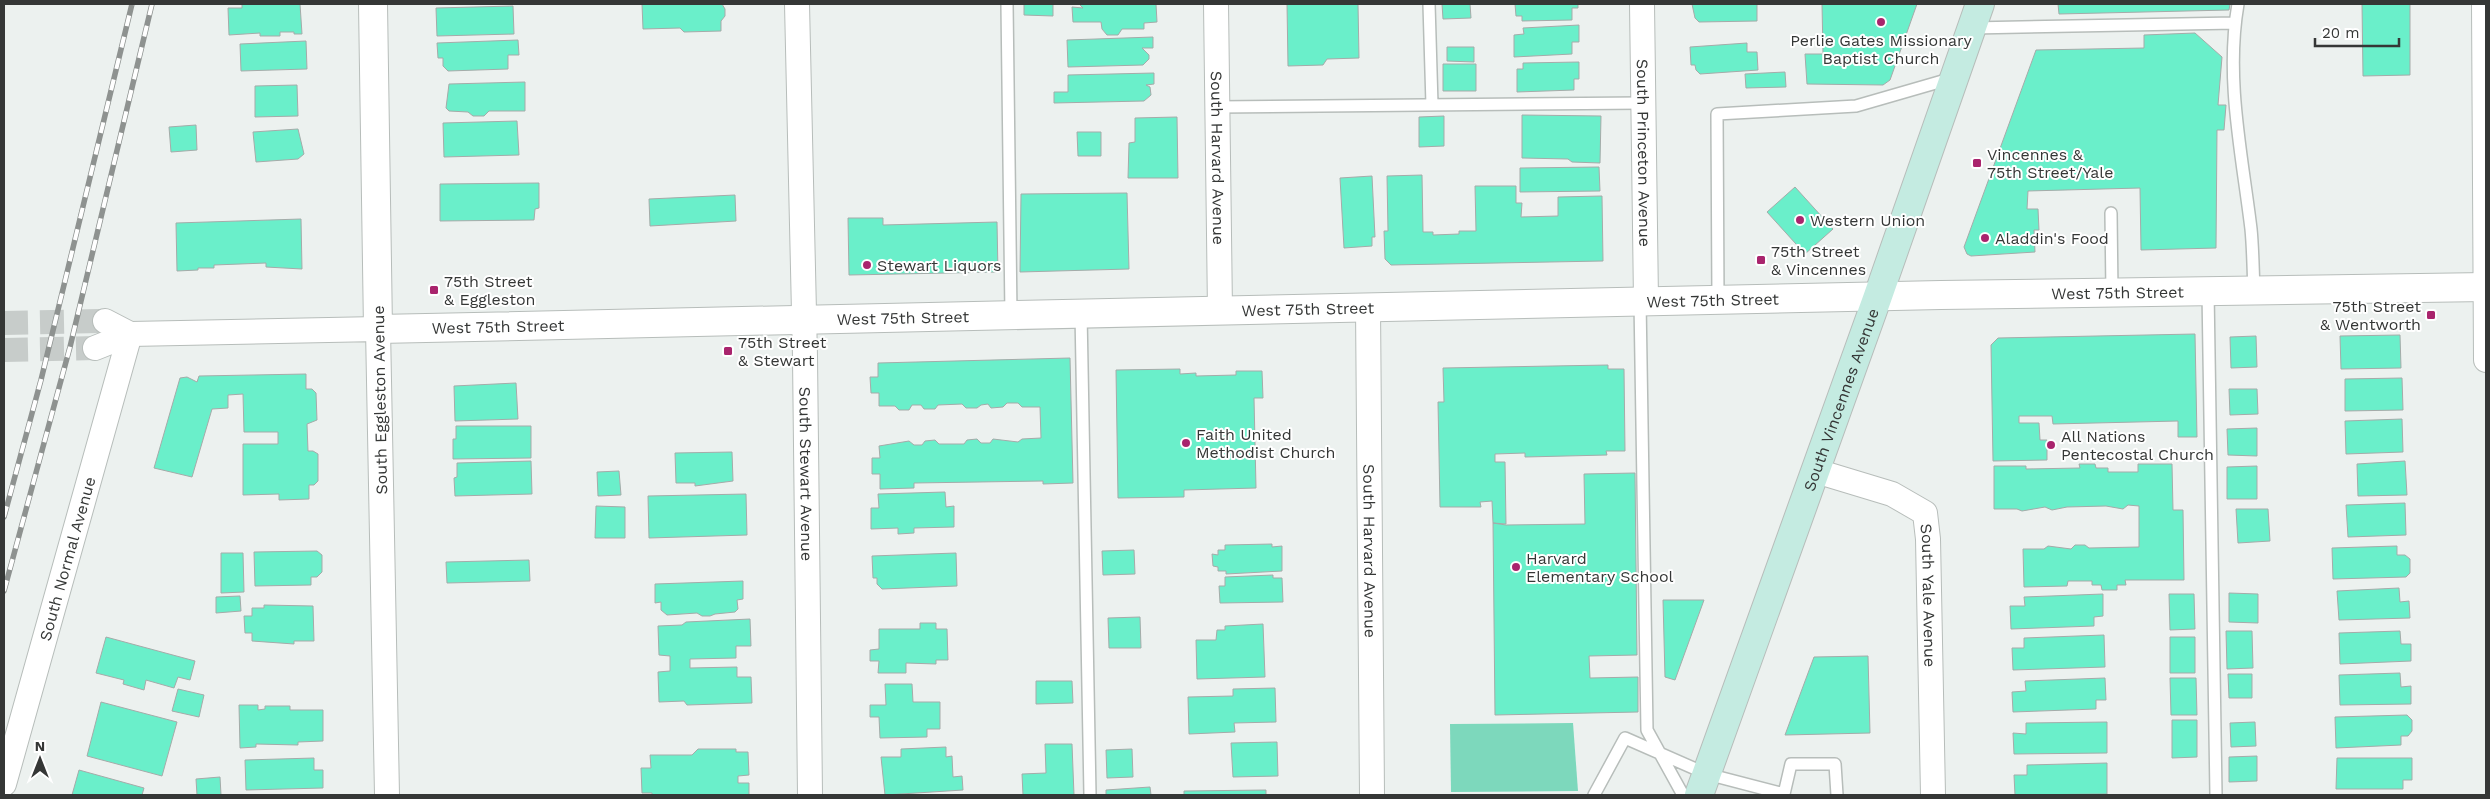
<svg xmlns="http://www.w3.org/2000/svg" width="2490" height="799" font-family="'Work Sans',sans-serif">
  <rect width="100%" height="100%" fill="#ecf1ef"/>
  <path fill="#7dd8bc" d="M1573,723L1578,791L1451,792L1450,724Z"/>
  <path fill="#6aefca" stroke="#a5aba9" d="M242,4H300L302,34H294V32H280V36H260V33L229,35L228,8H242Z
    M642,4H722L725,9V16L721,21V31L684,32L680,28L643,29Z
    M1024,4H1053V16L1024,15Z
    M1079,4H1156L1157,22L1144,23V29H1122L1118,35H1107L1102,29L1101,22H1073L1072,7L1083,8Z
    M1287,4H1358L1359,58L1327,59L1323,65L1288,66Z
    M1442,4H1470L1471,18L1443,19Z
    M1515,4H1578V8H1572V20L1522,21V16H1516Z
    M1692,4H1757V21L1699,22L1695,18Z
    M1822,4H1917L1890,80L1883,85L1807,84L1805,54H1823Z
    M2058,4H2230L2229,10L2059,14Z
    M2362,4H2410V75L2363,76Z
    M513,6L514,34L437,36L436,8Z
    M1579,25V42H1572V54L1514,57V35L1524,34L1523,28Z
    M2195,33L2222,57L2218,105H2226L2224,130H2217L2216,248L2141,250L2140,188L2028,191L2027,209H2038L2039,230H2034L2035,252L1971,256L1967,254L1964,247L2036,50L2144,48V35Z
    M1153,37V48H1142L1149,55V59L1143,65L1068,67L1067,40Z
    M518,40L519,55H508V69L448,71L443,66V58H438L437,43Z
    M306,41L307,69L241,71L240,44Z
    M1747,43V52H1757L1758,70L1700,74L1696,70L1695,65H1691L1690,47Z
    M1447,47H1474V62L1447,61Z
    M1579,62V79H1574V90L1517,92V69H1523V63Z
    M1443,64H1476V91H1443Z
    M1785,72L1786,87L1746,88L1745,74Z
    M1154,73V84L1146,85L1150,87L1151,95L1144,101L1054,103V92H1068V75Z
    M525,82V111H489L484,116H473L468,112L449,111L446,108L449,84Z
    M297,85L298,116L255,117V86Z
    M1522,115L1601,116L1600,163L1572,162L1568,159L1522,158Z
    M1444,116V146L1419,147V117Z
    M1177,117L1178,178H1128L1129,143L1135,142V118Z
    M517,121L519,155L444,157L443,123Z
    M196,125L197,150L171,152L169,127Z
    M298,129L304,154L298,159L256,162L253,132Z
    M1077,132H1101V156H1078Z
    M1599,167L1600,191L1520,192V168Z
    M1422,175L1423,232H1433V235L1459,234V231H1476L1475,186H1516V203H1522L1521,217L1558,216V197L1602,196L1603,261L1391,265L1385,259L1384,231H1388L1387,176Z
    M1372,176L1375,237H1372V246L1344,248L1340,178Z
    M539,183V208L535,209L534,220L440,221V184Z
    M1795,187L1833,229L1805,254L1767,212Z
    M1127,193L1129,269L1020,272L1021,194Z
    M735,195L736,221L650,226L649,199Z
    M848,218H883V225L997,222L998,272L849,275Z
    M301,219L302,269L266,267V263L214,265V268H198V270L177,271L176,223Z
    M2195,334L2197,437H2178V421L2053,424L2052,416H2019V423H2039L2040,440H2047V460L1993,461L1991,345L1998,338Z
    M2400,335L2401,368L2341,369L2340,336Z
    M2256,336L2257,367L2231,368L2230,337Z
    M1070,358L1073,483L1043,484V481L914,483V488L880,489V474H872V458H880L879,446L909,441L914,445H922L925,441L935,440L939,444H964L967,440L977,439L981,443H990L993,439L1018,442L1022,439L1041,438L1040,407H1022L1018,403H1007L1003,407L991,408L988,404L981,405L977,408H966L962,404L938,405L935,409H924L921,405H912L909,410H899L895,406H879V393H871L870,377H878V363Z
    M1608,365V369H1624L1625,451H1606L1607,455L1525,457V453L1495,454V462H1505L1506,524L1493,523L1492,501L1480,502L1481,507H1440L1438,402H1444L1443,368Z
    M1180,369V374L1196,373V376L1236,375V371H1262L1263,398H1254L1256,488L1184,490V497L1118,498L1116,370Z
    M306,374V389H312L316,393L317,420L307,424L308,451H313L318,454V481L314,485H309V499L279,500V494L243,495V444H278V432H244L243,394L228,395V408L212,409L192,477L154,468L180,378L187,377L197,382L199,376Z
    M2402,378L2403,410L2345,411V379Z
    M516,383L518,419L455,421L454,386Z
    M2229,389H2257L2258,414L2230,415Z
    M2402,419L2403,452L2346,454L2345,421Z
    M456,426H531V458L453,459V439H456Z
    M2257,428V456L2228,455L2227,429Z
    M732,452L733,481L695,486V483H676L675,453Z
    M531,461L532,494L455,496L454,478L457,477V463Z
    M2405,461L2407,495L2358,496L2357,464Z
    M2079,464H2095L2096,468H2108V472H2138V464H2172L2173,510H2183L2184,580H2125L2126,585H2117V590H2102L2101,585H2092V581H2068L2067,586L2024,587L2023,549H2044L2048,546L2071,549L2075,545H2085L2089,548L2139,547V506L2128,505L2123,509L2106,506L2067,507L2052,510L2045,507L2022,511L2017,509H1994V466H2026V469L2080,468Z
    M2257,466V499H2227V467Z
    M619,471L621,495L598,496L597,472Z
    M1635,473L1637,655L1589,656L1590,678L1638,677V712L1495,715L1493,523L1506,525L1585,524L1584,474Z
    M945,492L946,507L954,506V527L914,528V533L898,534V528L871,529V508H879L878,494Z
    M746,494L747,535L649,538L648,496Z
    M2405,503L2406,535L2348,537L2346,505Z
    M596,506L625,507V538H595Z
    M2236,509H2268L2270,541L2238,543Z
    M1272,544V547L1282,546V571L1226,574V571H1218V567L1213,566L1212,554L1218,555V550H1225V545Z
    M2397,546V555H2405L2410,559V573L2406,577L2333,579L2332,548Z
    M1134,550L1135,574L1103,575L1102,551Z
    M317,551L322,555V572L317,577H311V585L255,586L254,552Z
    M221,553H243L244,592L221,593Z
    M956,553L957,586L882,589L877,584V578H873L872,556Z
    M529,560L530,581L447,583L446,562Z
    M1273,575V578H1282L1283,602L1220,603L1219,586H1225V577Z
    M743,581V599L737,600L738,609L735,612L715,614L710,616H702L697,613L667,615L661,610V602L655,603V584Z
    M2399,588L2400,602L2409,601L2410,618L2339,620L2337,591Z
    M2229,593L2258,594V623L2229,622Z
    M2103,594V616L2094,617V626L2011,629L2010,606H2025L2024,597Z
    M2169,594H2194L2195,629L2170,630Z
    M240,596L241,611L216,613V597Z
    M1663,600H1704L1675,680L1665,677Z
    M264,605L313,606L314,641H294V644L252,641V633H245L244,616H252V608H264Z
    M1140,617L1141,648H1109L1108,618Z
    M750,619L751,646H736V658L690,659V668L737,667V677H751L752,703L687,705L684,701L659,702L658,672L670,671V656L659,655L658,626L682,625L686,622Z
    M920,623H936V629H947L948,660H936V664L906,663V673H878L879,661H870V650L879,649V629H920Z
    M1263,624L1265,677L1197,679L1196,640H1216L1217,630H1225V626Z
    M2226,631H2252L2253,668L2227,669Z
    M2400,631L2401,644H2411V661L2340,664L2339,633Z
    M2104,635L2105,667L2013,670L2012,648H2024V638Z
    M106,637L195,661L190,680L178,677L174,688L146,680L144,690L123,684L124,680L96,673Z
    M2170,637H2195V673H2170Z
    M1868,656L1870,733L1785,735L1814,657Z
    M2400,673L2401,687L2411,686V704L2340,705L2339,675Z
    M2228,674H2252V698H2229Z
    M2105,678L2106,700H2096V709L2013,712L2012,692L2026,691L2025,681Z
    M2170,678H2196L2197,715H2171Z
    M1036,681H1072L1073,703L1036,704Z
    M885,684H912L913,702H940V729H927V737L880,738L879,717H870V705H886Z
    M1275,688L1276,722L1234,723L1235,732L1189,734L1188,697L1233,696V689Z
    M178,689L204,695L199,717L172,711Z
    M101,702L177,722L162,776L87,756Z
    M239,705H258V710L265,709V706H290V710H323V741L298,742V745L256,744V747L240,748Z
    M2407,715L2412,720V731L2408,736H2401V745L2336,748L2335,717Z
    M2172,720H2197V757L2172,758Z
    M2107,722V753L2014,754L2013,733L2026,734V723Z
    M2255,722L2256,746L2231,747L2230,723Z
    M1277,742L1278,776L1233,777L1231,743Z
    M1045,744H1072L1074,795H1023L1022,774L1046,773Z
    M946,747V757L952,756L953,777L962,776L963,790L885,795L881,757H901V749Z
    M698,749H736V752H748L749,775L738,776V783H749V795H652V793H642L641,768H651L650,755H692Z
    M1132,749L1133,777L1107,778L1106,750Z
    M2257,756V781L2229,782V757Z
    M314,758V770H323V788L246,790L245,760Z
    M2337,758H2412V780H2403V789H2336Z
    M2107,763V794L2015,795L2014,775H2027V765Z
    M79,770L144,788L142,795H72Z
    M220,777L221,795H197L196,779Z
    M1150,787L1151,795H1106V790Z
    M1266,790V795H1184V791Z"/>
  <g fill="none" stroke-linecap="round" stroke-linejoin="round">
    <path stroke="#c7ccca" stroke-width="24" stroke-dasharray="24 12" stroke-linecap="butt" d="M4,323L105,321
      M4,350L95,348"/>
    <g stroke="#b7bdba" stroke-width="14">
      <path id="service" d="M1007,4L1011,315
        M1429,4L1432,105
        M2238,4C2225,79 2242,154 2251,229C2253,249 2253,270 2254,290
        M1972,28L2235,23
        M1217,107L1643,103
        M2111,213L2112,293
        M2208,291L2216,795
        M1718,300L1717,114L1856,106L1953,78
        M1640,301L1647,730L1683,795
        M1081,313L1090,795
        M1594,795L1625,738L1707,774L1784,794L1791,764H1835L1837,795"/>
    </g>
    <g stroke="#b7bdba" stroke-width="26">
      <g id="minor">
        <path id="s1" d="M797,4L805,357L810,795"/>
        <path id="s2" d="M1216,4L1220,311"/>
        <path id="s3" d="M1642,4L1646,301"/>
        <path d="M2484,4L2486,360"/>
        <path id="s4" d="M1368,307L1372,795"/>
        <path d="M105,321L130,334"/>
        <path d="M95,348L130,334L378,329L387,795"/>
        <path id="s5" d="M1816,471L1892,494L1925,513L1928,539L1933,795"/>
        <path id="s6" d="M4,784L130,334"/>
      </g>
    </g>
    <g stroke="#b7bdba" stroke-width="30">
      <g id="tertiary">
        <path id="s7" d="M373,4L378,329L1941,295L2486,287"/>
      </g>
    </g>
    <g stroke="#b7bdba" stroke-width="30">
      <g id="secondary">
        <path id="s8" d="M1699,795L1878,296L1980,4"/>
      </g>
    </g>
    <use href="#service" stroke="#fff" stroke-width="11"/>
    <use href="#minor" stroke="#fff" stroke-width="24"/>
    <use href="#tertiary" stroke="#fff" stroke-width="28"/>
    <use href="#secondary" stroke="#c4ebe1" stroke-width="28"/>
    <g stroke="#8e9290" stroke-width="5.5">
      <path id="rail" d="M4,517L41,380L132,4
        M4,591L70,347L152,4"/>
    </g>
    <use href="#rail" stroke="#fff" stroke-width="4" stroke-dasharray="11" stroke-linecap="butt"/>
  </g>
  <g fill="#a9246d" stroke="#fff" stroke-width="2">
    <circle cx="1881" cy="22" r="5"/>
    <rect x="1972" y="158" width="10" height="10" rx="2.5"/>
    <circle cx="1800" cy="220" r="5"/>
    <circle cx="1985" cy="238" r="5"/>
    <rect x="1756" y="255" width="10" height="10" rx="2.5"/>
    <circle cx="867" cy="265" r="5"/>
    <rect x="429" y="285" width="10" height="10" rx="2.5"/>
    <rect x="2426" y="310" width="10" height="10" rx="2.5"/>
    <rect x="723" y="346" width="10" height="10" rx="2.5"/>
    <circle cx="1186" cy="443" r="5"/>
    <circle cx="2051" cy="445" r="5"/>
    <circle cx="1516" cy="567" r="5"/>
  </g>
  <g text-anchor="middle" dominant-baseline="central" stroke-width="4" stroke-linejoin="round" paint-order="stroke">
    <g font-size="16" fill="#353736" stroke="#fff" text-anchor="start">
      <text x="1881" y="40" text-anchor="middle">Perlie Gates Missionary<tspan x="1881" dy="18">Baptist Church</tspan></text>
      <text x="1987" y="154">Vincennes &amp;<tspan x="1987" dy="18">75th Street/Yale</tspan></text>
      <text x="1810" y="220">Western Union</text>
      <text x="1995" y="238">Aladdin's Food</text>
      <text x="1771" y="251">75th Street<tspan x="1771" dy="18">&amp; Vincennes</tspan></text>
      <text x="877" y="265">Stewart Liquors</text>
      <text x="444" y="281">75th Street<tspan x="444" dy="18">&amp; Eggleston</tspan></text>
      <text x="2421" y="306" text-anchor="end">75th Street<tspan x="2421" dy="18">&amp; Wentworth</tspan></text>
      <text x="738" y="342">75th Street<tspan x="738" dy="18">&amp; Stewart</tspan></text>
      <text x="1196" y="434">Faith United<tspan x="1196" dy="18">Methodist Church</tspan></text>
      <text x="2061" y="436">All Nations<tspan x="2061" dy="18">Pentecostal Church</tspan></text>
      <text x="1526" y="558">Harvard<tspan x="1526" dy="18">Elementary School</tspan></text>
    </g>
    <g font-size="16" fill="#353736" stroke="#fff">
      <text stroke="none"><textPath href="#s3" startOffset="149">South Princeton Avenue</textPath></text>
      <text stroke="none"><textPath href="#s2" startOffset="154">South Harvard Avenue</textPath></text>
      <text stroke="none"><textPath href="#s7" startOffset="2065">West 75th Street</textPath></text>
      <text stroke="none"><textPath href="#s7" startOffset="1660">West 75th Street</textPath></text>
      <text stroke="none"><textPath href="#s7" startOffset="1255">West 75th Street</textPath></text>
      <text stroke="none"><textPath href="#s7" startOffset="850">West 75th Street</textPath></text>
      <text stroke="none"><textPath href="#s7" startOffset="445">West 75th Street</textPath></text>
      <text transform="translate(380 400) rotate(-91)">South Eggleston Avenue</text>
      <text stroke="none"><textPath href="#s8" startOffset="420">South Vincennes Avenue</textPath></text>
      <text stroke="none"><textPath href="#s1" startOffset="470">South Stewart Avenue</textPath></text>
      <text stroke="none"><textPath href="#s4" startOffset="244">South Harvard Avenue</textPath></text>
      <text stroke="none"><textPath href="#s6" startOffset="234">South Normal Avenue</textPath></text>
      <text stroke="none"><textPath href="#s5" startOffset="200">South Yale Avenue</textPath></text>
    </g>
  </g>
  <rect width="2490" height="799" fill="none" stroke="#353736" stroke-width="10"/>
  <g transform="translate(40 759)" stroke="#ffffff" stroke-width="4" paint-order="stroke">
  <path d="M0-4L9 19L0 12L-9 19Z" fill="#353736"/>
  <text y="-8" font-size="14" font-weight="bold" text-anchor="middle" fill="#353736">N</text>
  </g>
  <path d="M2315 38v8h84v-8" fill="none" stroke="#353736" stroke-width="2.5"/>
  <text x="2322" y="38" font-size="15" fill="#353736" stroke="#ffffff" stroke-width="4" paint-order="stroke">20 m</text>
</svg>
